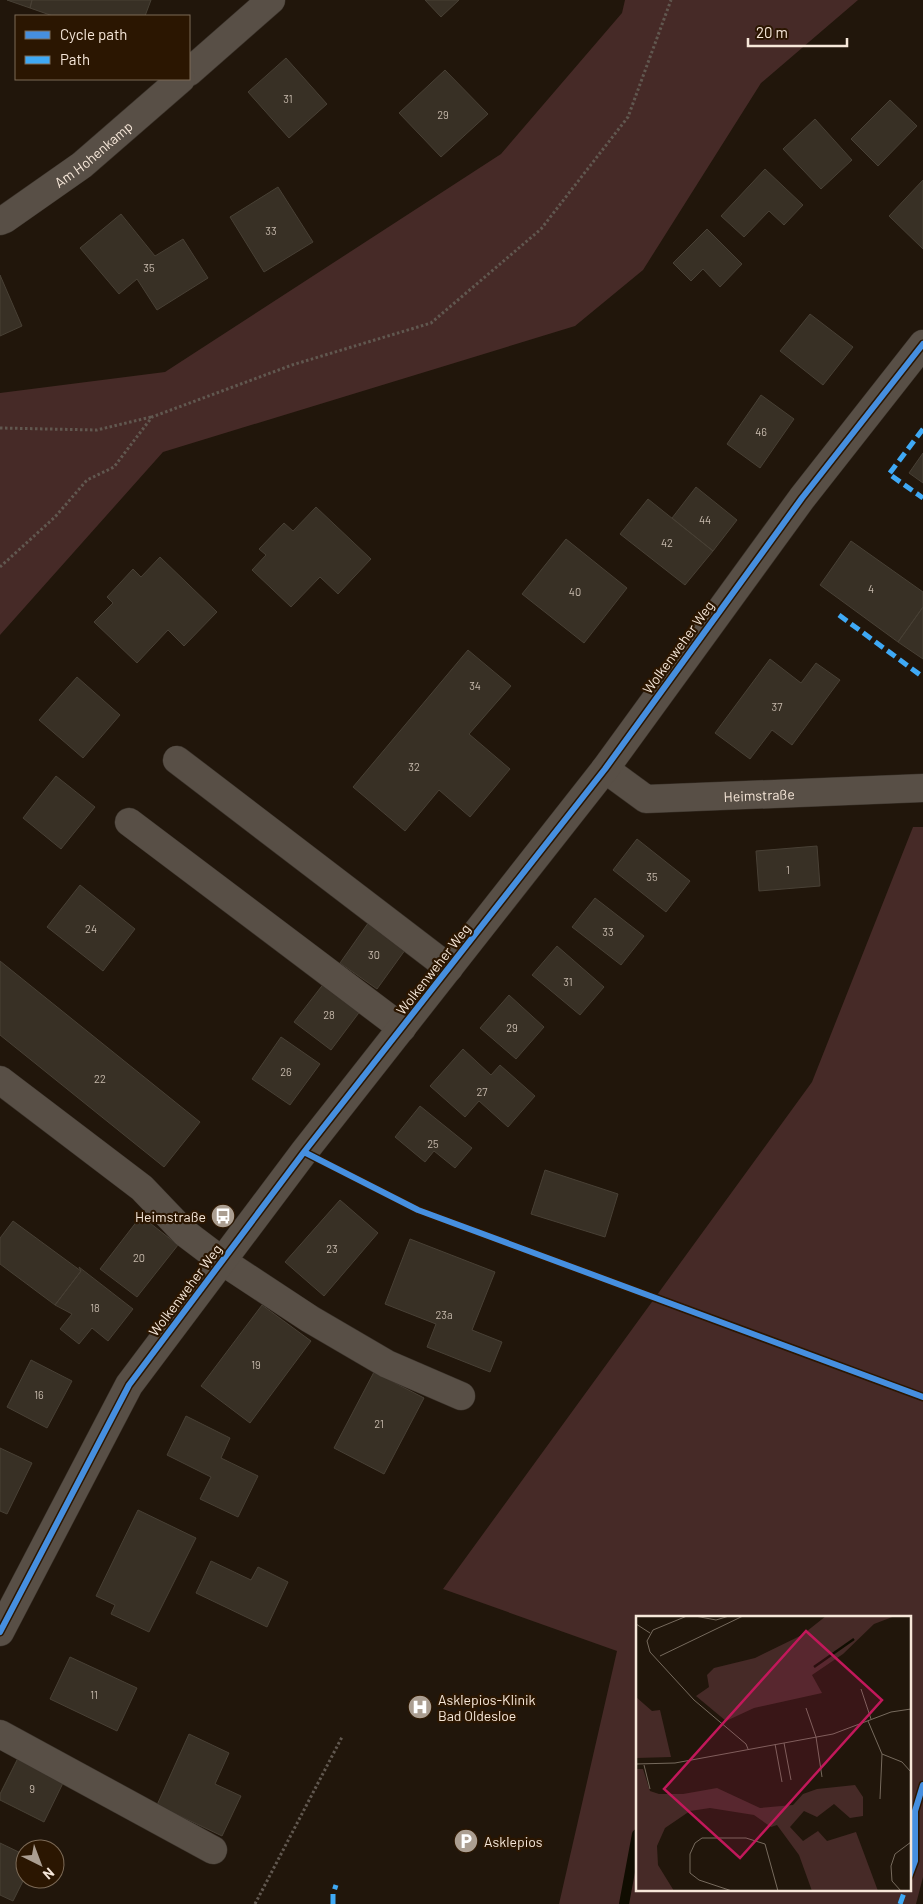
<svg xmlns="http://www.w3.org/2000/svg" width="923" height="1904" font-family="Barlow,sans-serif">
  <rect width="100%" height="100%" fill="#21160b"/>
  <path fill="#462a27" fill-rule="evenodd" d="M625,0H858L761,83L643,270L575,326L163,452L0,635V393L165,372L501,154L622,13Z
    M913,827H923V1877L916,1904H559L617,1651L443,1589L812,1082ZM637,1618H909V1890H637Z"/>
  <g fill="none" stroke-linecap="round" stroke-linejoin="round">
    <path stroke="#100d01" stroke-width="10" d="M624,1904L637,1834"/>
  </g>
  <path fill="#383025" stroke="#484035" d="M7,0H32L30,8Z
    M32,0H151L145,16H53L30,8Z
    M425,0H459L441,17Z
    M286,58L327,104L289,138L248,92Z
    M445,70L488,114L441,157L399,113Z
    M890,100L917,126L878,166L851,139Z
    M815,119L852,160L821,189L783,149Z
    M765,169L803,205L784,225L769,211L744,237L721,216Z
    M923,180V249L889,216Z
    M278,187L313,242L264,272L230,217Z
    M121,214L155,256L183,239L208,278L157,310L137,279L119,294L80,248Z
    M707,229L742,264L720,287L703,269L691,281L673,263Z
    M0,275L22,326L0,336Z
    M810,314L853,347L823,385L780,351Z
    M761,395L794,419L760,468L727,444Z
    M923,453V483L909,473Z
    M696,487L737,520L713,551L672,518Z
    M648,499L713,551L685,585L620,534Z
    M316,507L371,559L338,594L320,577L291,607L252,570L266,555L259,549L284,523L293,531Z
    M566,539L627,588L584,643L522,594Z
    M851,541L923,592V607L898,642L820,585Z
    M160,557L217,612L184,646L168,630L137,663L94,622L113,603L107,597L133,569L141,577Z
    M923,607V659L898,642Z
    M468,650L511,686L469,734L510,769L470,817L439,790L405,831L353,787Z
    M770,659L801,683L816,663L840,680L792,745L772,730L750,759L715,733Z
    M77,677L120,715L83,758L39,720Z
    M56,776L95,807L61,849L23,818Z
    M637,839L690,881L666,912L613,870Z
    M817,846L820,886L759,891L756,851Z
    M80,885L135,929L103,971L47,927Z
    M595,898L644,936L621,965L572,927Z
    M371,919L408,946L377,989L340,963Z
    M557,946L604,987L580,1015L532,975Z
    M0,961L200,1122L164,1167L0,1035Z
    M328,978L364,1006L331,1050L294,1022Z
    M509,995L544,1027L516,1059L480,1028Z
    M281,1037L320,1064L290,1105L252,1079Z
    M463,1049L491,1075L500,1065L535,1096L508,1127L479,1101L465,1117L430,1086Z
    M420,1106L472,1148L455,1168L434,1151L425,1162L395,1137Z
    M545,1170L618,1194L605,1237L531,1214Z
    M340,1200L378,1233L324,1296L285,1262Z
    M141,1216L178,1245L137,1297L100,1269Z
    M13,1221L81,1271L55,1305L0,1264V1238Z
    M410,1239L495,1272L472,1330L502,1342L490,1372L427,1347L436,1324L385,1304Z
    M79,1267L133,1309L108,1341L92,1328L79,1344L60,1329L72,1314L55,1305L81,1271Z
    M262,1305L311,1341L250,1423L201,1386Z
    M31,1360L72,1381L47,1428L7,1407Z
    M374,1372L424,1398L384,1474L334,1448Z
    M186,1416L230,1438L221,1458L258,1476L238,1517L200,1499L211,1477L167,1455Z
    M0,1448L32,1463L7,1514L0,1511Z
    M138,1510L196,1538L149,1632L111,1614L115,1605L96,1596Z
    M211,1561L251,1580L258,1567L288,1582L267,1627L196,1593Z
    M70,1657L137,1688L117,1731L50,1699Z
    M189,1734L229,1753L215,1784L241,1796L222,1836L157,1805Z
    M18,1758L64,1781L44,1822L0,1800V1794Z
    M0,1843L25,1855V1877L13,1901L0,1895Z"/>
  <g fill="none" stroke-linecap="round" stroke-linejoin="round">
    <g stroke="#393129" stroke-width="29">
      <g id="minor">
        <path d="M189,72L271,0"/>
        <path id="s1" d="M0,221L5,219L82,165L181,79"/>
        <path d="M177,760L449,968"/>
        <path id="s2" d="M605,769L646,799L923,788"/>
        <path d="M129,822L402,1028"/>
        <path d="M0,1080L142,1188L185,1233L222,1261L310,1319L387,1364L461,1396"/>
        <path d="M0,1632L129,1385L304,1152L605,769L802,498L923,344"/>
        <path d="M0,1734L213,1850"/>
      </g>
    </g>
    <path stroke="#615850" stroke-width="3" stroke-dasharray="2.5 2.5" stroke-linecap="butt" d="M0,428L97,430L151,417
      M0,567L55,517L87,480L114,467L152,417L292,365L431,323L541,229L628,117L671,0
      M255,1904L342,1737"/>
    <use href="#minor" stroke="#584f46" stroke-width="28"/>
    <path stroke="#3fa9f5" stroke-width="5" stroke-dasharray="10 5" stroke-linecap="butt" d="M923,429L889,474L923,498
      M839,615L923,677
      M333,1904V1894L336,1885
      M900,1904L905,1890"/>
    <g stroke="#2b1601" stroke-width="9">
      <path id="cycleway" d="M304,1152L418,1210L923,1397
        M0,1632L129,1385L304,1152L605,769L802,498L923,344
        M909,1877L915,1861V1811L923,1785"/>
    </g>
    <use href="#cycleway" stroke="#468fdf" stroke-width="6"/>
  </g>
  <defs>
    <g id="bus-disc" transform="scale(1.25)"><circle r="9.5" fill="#ab9e91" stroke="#2b1601"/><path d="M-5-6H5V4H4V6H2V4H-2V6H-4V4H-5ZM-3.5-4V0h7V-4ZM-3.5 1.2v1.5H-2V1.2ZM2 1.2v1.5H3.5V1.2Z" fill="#fff"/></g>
    <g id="hospital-disc" transform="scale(1.25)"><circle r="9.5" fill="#ab9e91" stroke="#2b1601"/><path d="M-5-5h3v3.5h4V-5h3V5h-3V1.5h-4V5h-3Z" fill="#fff"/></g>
    <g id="parking-disc" transform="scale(1.25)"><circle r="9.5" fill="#ab9e91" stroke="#2b1601"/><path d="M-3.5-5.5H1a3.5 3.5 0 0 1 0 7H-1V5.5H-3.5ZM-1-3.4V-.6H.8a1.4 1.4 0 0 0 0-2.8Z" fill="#fff"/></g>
  </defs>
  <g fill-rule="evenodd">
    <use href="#bus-disc" x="223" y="1216"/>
    <use href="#hospital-disc" x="420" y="1707"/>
    <use href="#parking-disc" x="466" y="1841"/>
  </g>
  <g text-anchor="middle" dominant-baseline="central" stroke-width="4.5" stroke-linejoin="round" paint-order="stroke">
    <g font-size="11" fill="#c6b9ac">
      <text x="288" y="98">31</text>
      <text x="443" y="114">29</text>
      <text x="271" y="230">33</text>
      <text x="149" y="267">35</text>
      <text x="761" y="431">46</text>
      <text x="705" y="519">44</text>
      <text x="667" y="542">42</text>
      <text x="871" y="588">4</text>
      <text x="575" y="591">40</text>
      <text x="475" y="685">34</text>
      <text x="777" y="706">37</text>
      <text x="414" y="766">32</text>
      <text x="788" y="869">1</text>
      <text x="652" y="876">35</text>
      <text x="91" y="928">24</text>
      <text x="608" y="931">33</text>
      <text x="374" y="954">30</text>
      <text x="568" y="981">31</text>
      <text x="329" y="1014">28</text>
      <text x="512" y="1027">29</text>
      <text x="286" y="1071">26</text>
      <text x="100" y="1078">22</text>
      <text x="482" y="1091">27</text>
      <text x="433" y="1143">25</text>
      <text x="332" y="1248">23</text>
      <text x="139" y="1257">20</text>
      <text x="95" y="1307">18</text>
      <text x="444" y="1314">23a</text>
      <text x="256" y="1364">19</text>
      <text x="39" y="1394">16</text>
      <text x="379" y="1423">21</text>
      <text x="94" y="1694">11</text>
      <text x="32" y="1788">9</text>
    </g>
    <g font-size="14" fill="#f6e7d9" stroke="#2b1601">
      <text stroke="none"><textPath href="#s1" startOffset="115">Am Hohenkamp</textPath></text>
      <text transform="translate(678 647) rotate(-54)">Wolkenweher Weg</text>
      <text stroke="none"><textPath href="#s2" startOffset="164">Heimstraße</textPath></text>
      <text transform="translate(433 969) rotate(-52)">Wolkenweher Weg</text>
      <text transform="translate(185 1290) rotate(-53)">Wolkenweher Weg</text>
    </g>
    <g font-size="14" fill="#f6e7d9" stroke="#2b1601" text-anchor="start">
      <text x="206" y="1216" text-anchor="end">Heimstraße</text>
      <text x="438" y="1699">Asklepios-Klinik<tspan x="438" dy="16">Bad Oldesloe</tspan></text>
      <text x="484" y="1841">Asklepios</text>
    </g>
  </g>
  <g transform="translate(636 1616)">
    <rect width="275" height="275" fill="#21160b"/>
    <path d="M190,0H259L238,8L207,38L176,59L186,77L118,92L90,105L60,80L73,71L71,59L78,52L119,42L166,19ZM0,81L16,95L24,94L35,141L0,142ZM0,153H7L14,175L23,178H47L81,172L124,192L157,189L167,178L181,173L219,169L227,181V200L214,202L198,188L181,201L168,195L154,211L167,225L182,215L191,225L220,216L242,275H176L163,239L141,209L135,211L118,199L74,192L54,195L29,212L21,230L22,249L38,275H0Z" fill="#462a27"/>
    <path fill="none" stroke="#100d01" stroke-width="2.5" d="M178,51L218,23"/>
    <path fill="none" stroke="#766a5d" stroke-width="1" d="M51,0L17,14L11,25L14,36L58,84L110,128L112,133M59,0L80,4L93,0M0,8L14,17M24,40L107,0M225,73L235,103M170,92L180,121L186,161M232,105L246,138L266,146L275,156M148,127L155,164M139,128L146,166M0,148L39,147L197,118L255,96L275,93M8,149L14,173M244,183L246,138M96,275L63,264L54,257V238L59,227L66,222H110L129,228L142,275M265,275L256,265L255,250L259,238L275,226"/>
    <path fill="#c2185b" fill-opacity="0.15" stroke="#c2185b" stroke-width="2.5" d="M170,15L246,84L104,242L28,173Z"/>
    <rect width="275" height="275" fill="none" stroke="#f6e7d9" stroke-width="2.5"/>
  </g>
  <rect x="15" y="15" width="175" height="65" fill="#2b1601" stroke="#7c6a57"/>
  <rect x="25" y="31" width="25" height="8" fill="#468fdf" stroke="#7c6a57"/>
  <text x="60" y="40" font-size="15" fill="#f6e7d9">Cycle path</text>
  <rect x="25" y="56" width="25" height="8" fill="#3fa9f5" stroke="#7c6a57"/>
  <text x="60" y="65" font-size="15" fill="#f6e7d9">Path</text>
  <g transform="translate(40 1864) rotate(138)"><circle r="24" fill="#2b1601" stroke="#7c6a57"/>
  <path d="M0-4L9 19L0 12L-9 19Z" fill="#ab9e91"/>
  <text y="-8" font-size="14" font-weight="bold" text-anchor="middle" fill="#f6e7d9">N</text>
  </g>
  <path d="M748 38v8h99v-8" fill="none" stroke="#f6e7d9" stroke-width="2.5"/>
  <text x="756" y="38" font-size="15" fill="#f6e7d9" stroke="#2b1601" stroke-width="4" paint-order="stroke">20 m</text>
</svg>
